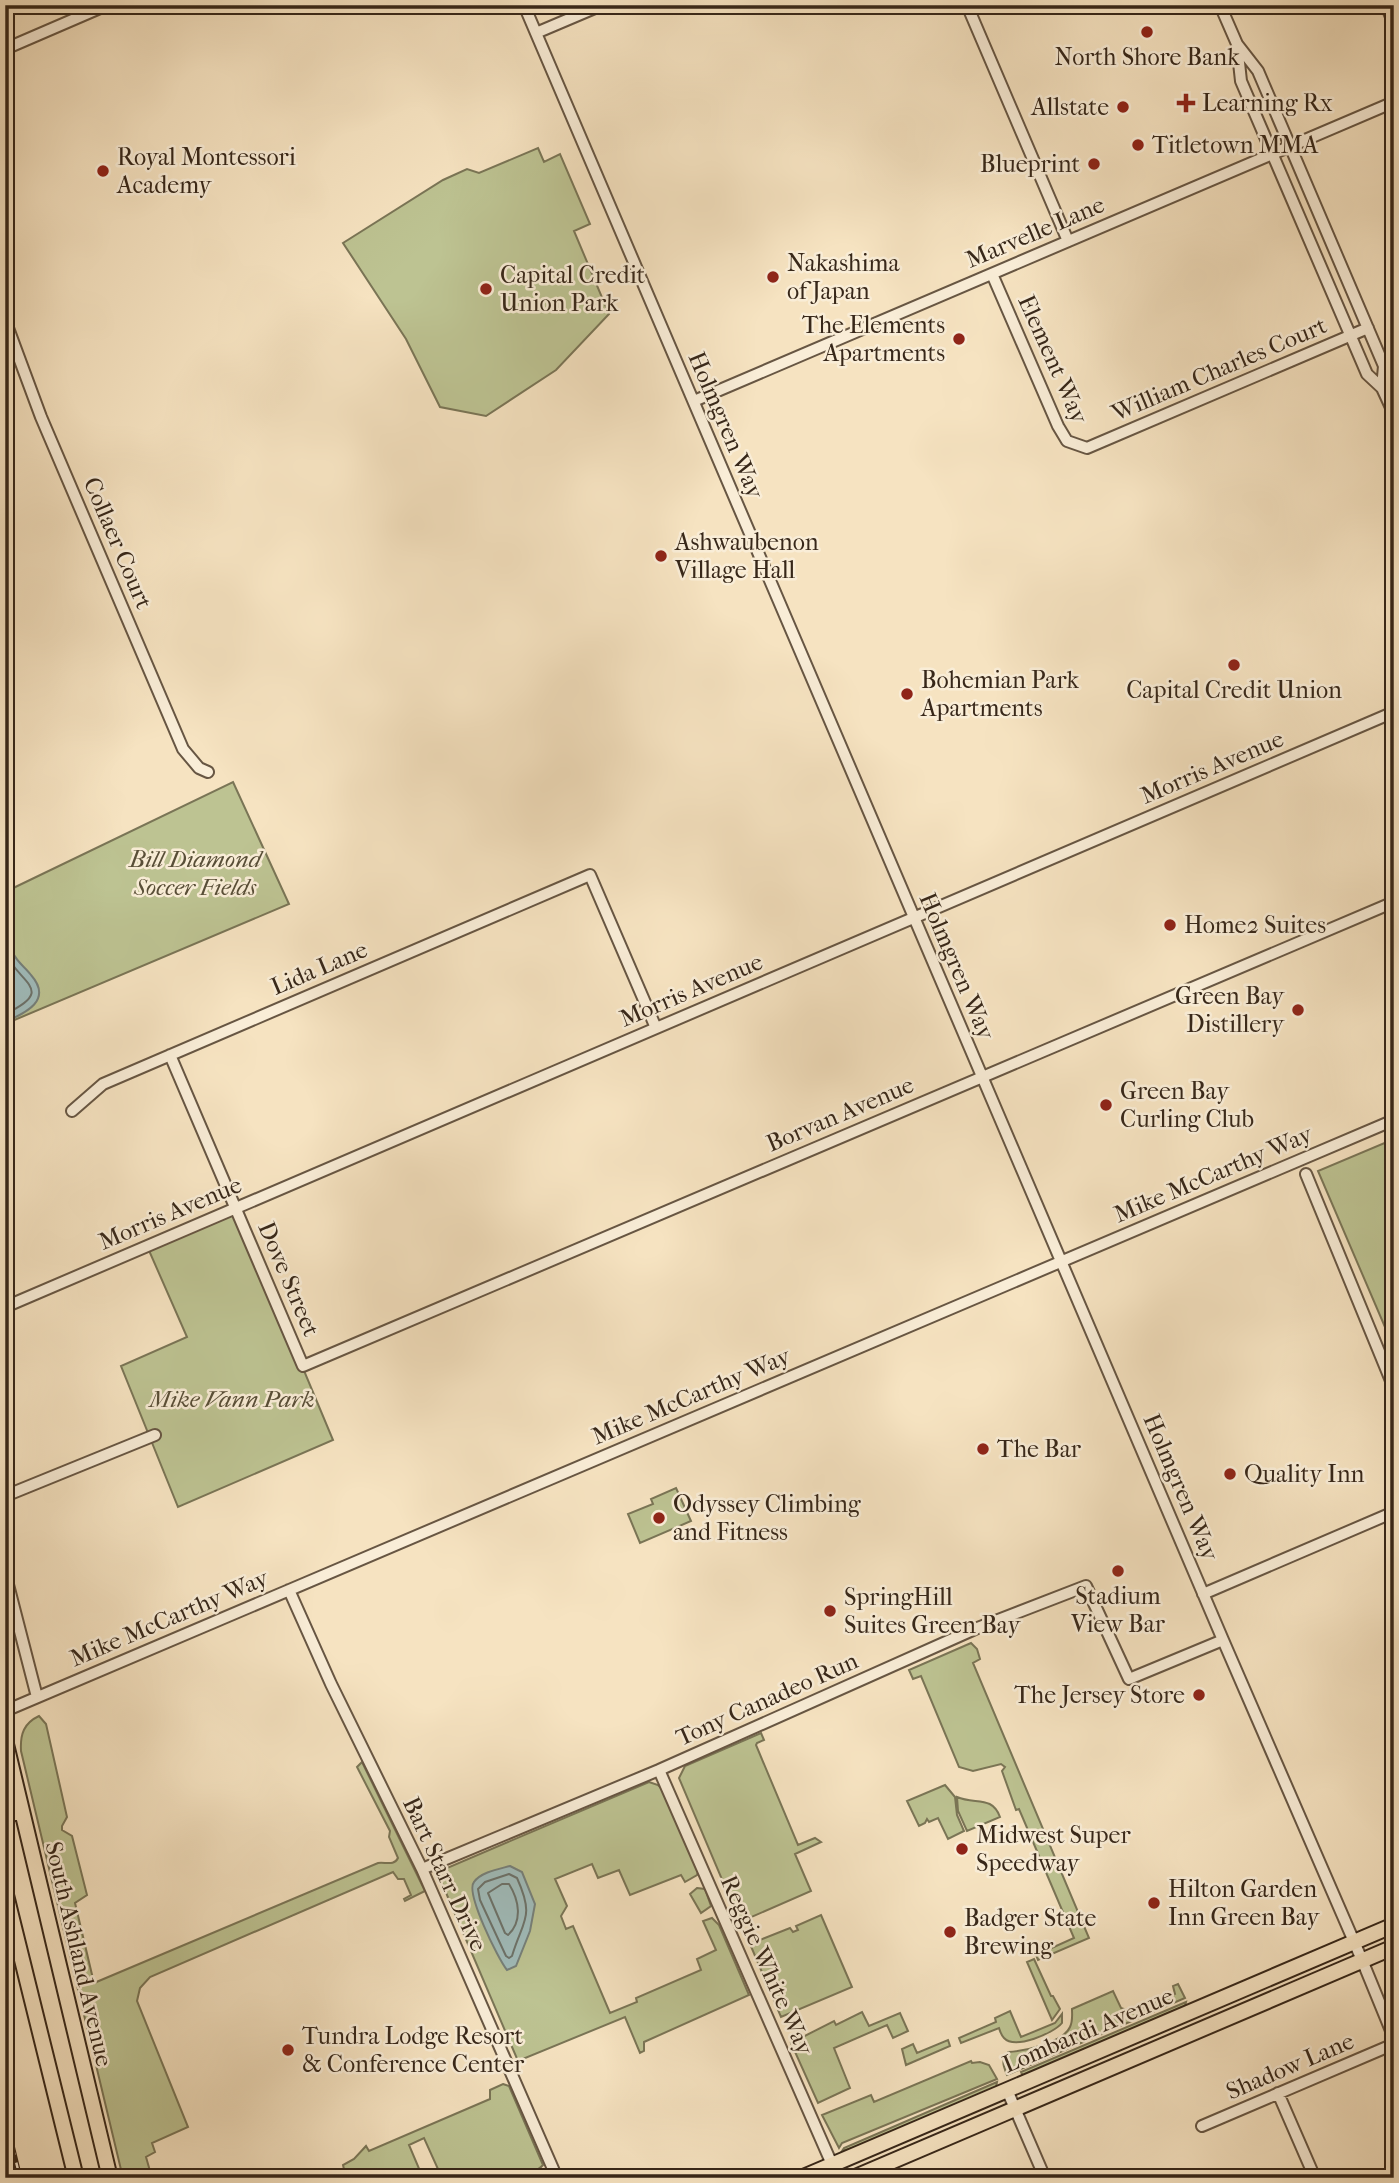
<svg xmlns="http://www.w3.org/2000/svg" width="1399" height="2183" font-family="'IM FELL French Canon',serif">
  <rect width="100%" height="100%" fill="#f6e3c1"/>
  <filter id="stains"><feTurbulence type="fractalNoise" baseFrequency=".00286" numOctaves="4"/><feColorMatrix values="0 0 0 0 .2 0 0 0 0 .09 0 0 0 0 .02 0 0 0 .5 -.17"/></filter>
  <radialGradient id="worn" r=".72"><stop offset=".6" stop-color="#630" stop-opacity="0"/><stop offset="1" stop-color="#630" stop-opacity=".3"/></radialGradient>
  <path fill="#bdc392" stroke="#7a7556" stroke-width="2" d="M538,148L544,162L560,154L590,224L574,231L609,314L556,370L486,416L440,407L406,339L343,243L443,180L467,169L479,173Z
    M233,782L289,904L5,1024V892Z
    M1394,1139V1348L1318,1171Z
    M236,1208L333,1440L178,1507L121,1366L187,1337L147,1246Z
    M676,1488L691,1521L640,1543L628,1514L653,1504L651,1499Z
    M971,1643L977,1649L980,1659L973,1663L1089,1938L1038,1960L1036,1955L1074,1938L1019,1809L1016,1810L1002,1771L1005,1767L1001,1764L973,1771L959,1767L921,1676L913,1679L909,1670Z
    M39,1716L46,1724L67,1817L62,1826V1830L72,1836L87,1895L75,1903L94,1983L378,1863C386,1862 394,1866 398,1858L389,1837L390,1831L357,1767L362,1762L425,1891L405,1901L404,1899L411,1895L404,1879H398L393,1872L150,1977L140,1988L137,2001L188,2127L152,2143L155,2152L146,2157L152,2178H123L21,1751C20,1734 24,1723 39,1716Z
    M761,1733L764,1740L757,1743L756,1745L798,1845L815,1838L821,1842L795,1854L811,1891L740,1922L679,1778L685,1766Z
    M649,1782L658,1785L664,1791L698,1872L697,1875L685,1882L681,1875L630,1895L619,1870L598,1878L592,1864L555,1879L567,1906L561,1916L566,1929L573,1926L610,2013L637,2002L636,1998L701,1970L697,1959L716,1950L703,1921L712,1918L719,1925L749,1995L644,2042V2051L640,2053L625,2017L518,2061L441,1881L442,1874L447,1868Z
    M945,1785L955,1797L957,1815L964,1831L948,1839L938,1818L929,1822L927,1819L925,1823L919,1826L907,1801Z
    M957,1797C975,1805 992,1795 1000,1817L967,1831L958,1811Z
    M697,1888L705,1889L711,1906L701,1913L690,1894Z
    M821,1915L852,1987L781,2017L750,1944L790,1928L793,1932L798,1930L796,1926Z
    M1034,1959L1051,1996H1053L1060,2009L1052,2020L1027,1962Z
    M1178,1984L1185,1998L1007,2075C1003,2065 1001,2061 1008,2052C1024,2051 1063,2043 1070,2027C1073,2021 1072,2015 1072,2009L1113,1991L1121,2008L1124,2009L1127,2015L1175,1994L1173,1986Z
    M1186,2002L1185,2006L1023,2076L1021,2072Z
    M1010,2011L1021,2037L1055,2023L1062,2014V2023C1054,2033 1015,2050 1004,2038C1001,2035 1000,2031 999,2028L961,2043L959,2038L996,2022L995,2018Z
    M862,2012L869,2026L900,2013L908,2031L893,2038L887,2025L834,2048L850,2088L818,2103L791,2043L834,2021L836,2025Z
    M948,2040L950,2046L906,2065L902,2049L913,2044L917,2053Z
    M971,2061L972,2063L980,2062L989,2065L997,2079L842,2143L839,2148L822,2115L871,2095L874,2102Z
    M997,2082L996,2087L856,2147L842,2151L844,2148Z
    M503,2084L509,2086L543,2165C528,2183 466,2178 442,2178L424,2138L409,2145L423,2178H346L343,2165L354,2159L366,2146L369,2151L490,2099V2090Z"/>
  <path fill="#a0bcbb" stroke="#76807a" stroke-width="2" d="M5,915C13,927 8,941 13,953C17,962 25,967 31,975C53,1000 26,1013 5,1022Z
    M510,1866L522,1872L535,1904L530,1931L516,1966L507,1970C498,1959 465,1892 474,1882C481,1872 499,1869 510,1866Z"/>
  <g fill="none" stroke-linecap="round" stroke-linejoin="round">
    <path stroke="#6c726a" stroke-width="2" d="M5,951C16,983 59,989 5,1014
      M509,1874L517,1878C535,1918 523,1919 512,1956L509,1958L506,1956L480,1900L478,1889L485,1882Z
      M509,1884C519,1900 523,1921 508,1935L505,1933L488,1893L502,1884Z"/>
    <g stroke="#675643" stroke-width="14">
      <path id="minor" d="M524,5L1223,1640L1362,1960L1394,2038
        M967,5L1068,241
        M1220,5L1237,44L1258,71L1384,366L1382,388
        M1386,5L1394,24
        M536,33L602,5
        M1237,44L1241,81L1367,374L1382,388L1394,414
        M5,49L107,5
        M992,274L1058,426L1067,441L1087,448L1368,328
        M5,320L41,417L183,749L199,768L208,772
        M694,401L1394,102
        M170,1055L303,1366L1394,902
        M72,1111L103,1084L590,875L656,1028
        M1306,1174L1394,1388
        M5,1307L1394,712
        M5,1496L155,1435
        M5,1573L37,1697
        M289,1590L331,1684L422,1869L557,2178
        M1203,1594L1394,1512
        M5,1711L1394,1120
        M659,1770L838,2178
        M422,1869L659,1770L975,1629L1086,1586L1129,1679L1223,1640
        M1007,2090L1045,2178
        M1278,2093L1315,2178
        M1202,2126L1394,2044"/>
    </g>
    <g stroke="#372719" stroke-width="18">
      <path id="major" d="M5,1740L110,2178
        M5,1788L15,1813
        M5,1891L76,2178
        M801,2178L1394,1925
        M853,2178L1394,1947"/>
    </g>
    <use href="#minor" stroke="#f9edd7" stroke-width="10"/>
    <use href="#major" stroke="#f6e3c1" stroke-width="14"/>
    <g stroke="#372719" stroke-width="5">
      <path id="rail" d="M5,2116L20,2178"/>
    </g>
    <use href="#rail" stroke="#f9edd7" stroke-width="2.5" stroke-dasharray="8" stroke-linecap="butt"/>
  </g>
  <g fill="#8f2418" stroke="#f9edd7" stroke-width="2.5">
    <circle cx="1147" cy="32" r="7"/>
    <path d="M1182.5 92.5h7v7h7v7h-7v7h-7v-7h-7v-7h7z"/>
    <circle cx="1123" cy="107" r="7"/>
    <circle cx="1138" cy="145" r="7"/>
    <circle cx="1094" cy="164" r="7"/>
    <circle cx="103" cy="171" r="7"/>
    <circle cx="773" cy="277" r="7"/>
    <circle cx="486" cy="289" r="7"/>
    <circle cx="959" cy="339" r="7"/>
    <circle cx="661" cy="556" r="7"/>
    <circle cx="1234" cy="665" r="7"/>
    <circle cx="907" cy="694" r="7"/>
    <circle cx="1170" cy="925" r="7"/>
    <circle cx="1298" cy="1010" r="7"/>
    <circle cx="1106" cy="1105" r="7"/>
    <circle cx="983" cy="1449" r="7"/>
    <circle cx="1230" cy="1474" r="7"/>
    <circle cx="659" cy="1518" r="7"/>
    <circle cx="1118" cy="1571" r="7"/>
    <circle cx="830" cy="1611" r="7"/>
    <circle cx="1199" cy="1695" r="7"/>
    <circle cx="962" cy="1849" r="7"/>
    <circle cx="1154" cy="1903" r="7"/>
    <circle cx="950" cy="1932" r="7"/>
    <circle cx="288" cy="2050" r="7"/>
  </g>
  <g text-anchor="middle" dominant-baseline="central" stroke-width="5" stroke-linejoin="round" paint-order="stroke">
    <g font-size="24" fill="#372719" stroke="#f9edd7" text-anchor="start">
      <text x="1147" y="57" text-anchor="middle">North Shore Bank</text>
      <text x="1202" y="103">Learning Rx</text>
      <text x="1109" y="107" text-anchor="end">Allstate</text>
      <text x="1152" y="145">Titletown MMA</text>
      <text x="117" y="157">Royal Montessori<tspan x="117" dy="28">Academy</tspan></text>
      <text x="1080" y="164" text-anchor="end">Blueprint</text>
      <text x="787" y="263">Nakashima<tspan x="787" dy="28">of Japan</tspan></text>
      <text x="500" y="275">Capital Credit<tspan x="500" dy="28">Union Park</tspan></text>
      <text x="945" y="325" text-anchor="end">The Elements<tspan x="945" dy="28">Apartments</tspan></text>
      <text x="675" y="542">Ashwaubenon<tspan x="675" dy="28">Village Hall</tspan></text>
      <text x="921" y="680">Bohemian Park<tspan x="921" dy="28">Apartments</tspan></text>
      <text x="1234" y="690" text-anchor="middle">Capital Credit Union</text>
      <text x="1184" y="925">Home2 Suites</text>
      <text x="1284" y="996" text-anchor="end">Green Bay<tspan x="1284" dy="28">Distillery</tspan></text>
      <text x="1120" y="1091">Green Bay<tspan x="1120" dy="28">Curling Club</tspan></text>
      <text x="997" y="1449">The Bar</text>
      <text x="1244" y="1474">Quality Inn</text>
      <text x="673" y="1504">Odyssey Climbing<tspan x="673" dy="28">and Fitness</tspan></text>
      <text x="1118" y="1596" text-anchor="middle">Stadium<tspan x="1118" dy="28">View Bar</tspan></text>
      <text x="844" y="1597">SpringHill<tspan x="844" dy="28">Suites Green Bay</tspan></text>
      <text x="1185" y="1695" text-anchor="end">The Jersey Store</text>
      <text x="976" y="1835">Midwest Super<tspan x="976" dy="28">Speedway</tspan></text>
      <text x="1168" y="1889">Hilton Garden<tspan x="1168" dy="28">Inn Green Bay</tspan></text>
      <text x="964" y="1918">Badger State<tspan x="964" dy="28">Brewing</tspan></text>
      <text x="302" y="2036">Tundra Lodge Resort<tspan x="302" dy="28">&amp; Conference Center</tspan></text>
    </g>
    <g font-size="24" fill="#372719" stroke="#f9edd7">
      <text transform="translate(1035 232) rotate(-23)">Marvelle Lane</text>
      <text transform="translate(1053 359) rotate(66)">Element Way</text>
      <text transform="translate(1219 369) rotate(-23)">William Charles Court</text>
      <text transform="translate(726 425) rotate(67)">Holmgren Way</text>
      <text transform="translate(118 543) rotate(67)">Collaer Court</text>
      <text transform="translate(1212 767) rotate(-23)">Morris Avenue</text>
      <text transform="translate(957 966) rotate(67)">Holmgren Way</text>
      <text transform="translate(319 968) rotate(-23)">Lida Lane</text>
      <text transform="translate(691 990) rotate(-23)">Morris Avenue</text>
      <text transform="translate(840 1114) rotate(-23)">Borvan Avenue</text>
      <text transform="translate(1213 1174) rotate(-23)">Mike McCarthy Way</text>
      <text transform="translate(170 1213) rotate(-23)">Morris Avenue</text>
      <text transform="translate(289 1279) rotate(67)">Dove Street</text>
      <text transform="translate(691 1396) rotate(-23)">Mike McCarthy Way</text>
      <text transform="translate(1181 1487) rotate(67)">Holmgren Way</text>
      <text transform="translate(169 1618) rotate(-23)">Mike McCarthy Way</text>
      <text transform="translate(767 1699) rotate(-24)">Tony Canadeo Run</text>
      <text transform="translate(445 1874) rotate(65)">Bart Starr Drive</text>
      <text transform="translate(79 1954) rotate(77)">South Ashland Avenue</text>
      <text transform="translate(767 1965) rotate(66)">Reggie White Way</text>
      <text transform="translate(1088 2030) rotate(-23)">Lombardi Avenue</text>
      <text transform="translate(1290 2066) rotate(-23)">Shadow Lane</text>
    </g>
    <g font-size="24" font-style="italic" fill="#584e37" stroke="#f9edd7">
      <text x="195" y="859">Bill Diamond<tspan x="195" dy="28">Soccer Fields</tspan></text>
      <text x="232" y="1399">Mike Vann Park</text>
    </g>
  </g>
  <rect width="1399" height="2183" fill="none" stroke="#f6e3c1" stroke-width="28"/>
  <rect x="7" y="7" width="1385" height="2169" fill="none" stroke="#372719" stroke-width="3.5"/>
  <rect x="14" y="14" width="1371" height="2155" fill="none" stroke="#372719" stroke-width="2"/>
  <rect width="100%" height="100%" filter="url(#stains)"/>
  <rect width="100%" height="100%" fill="url(#worn)"/>
</svg>
